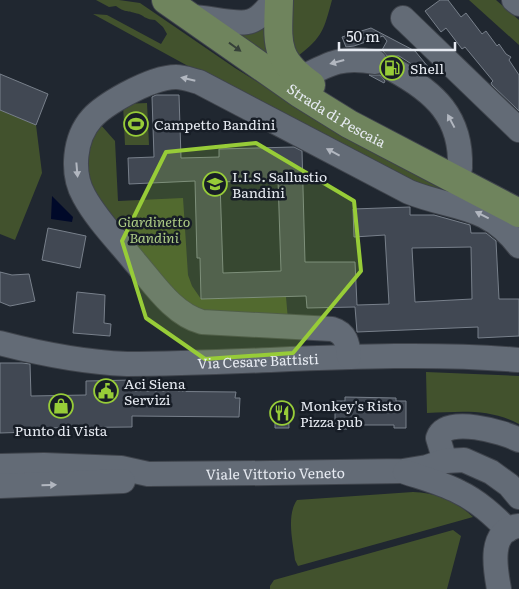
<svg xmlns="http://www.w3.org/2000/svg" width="519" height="589" font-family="Literata,serif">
  <rect width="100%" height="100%" fill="#202730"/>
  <path fill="#42522d" d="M96,0H119L140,3L235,68L303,110L448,193L432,194L360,160L93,14L107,15L161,44L167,34L163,27L155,20C143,19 145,15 135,13C126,10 126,13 116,6L109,7Z
    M291,0H332C324,29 323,37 298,56L291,41Z
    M469,0H496L519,20V45Z
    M268,19L275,62L224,30Z
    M147,103L149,145H125L123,104Z
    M0,110L36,125L42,173L15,240L0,234Z
    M100,124L115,141L118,201L183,198L188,275L192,286L201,299L286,297L288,320L196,314L96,208L80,160Z
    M426,372L519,376V424C488,408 461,412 427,413Z
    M413,492C437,493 456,501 473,517L298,566L295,560C293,542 286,516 297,500Z
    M453,530L461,536L447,589H270V586L274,580Z"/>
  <path fill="#000929" d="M52,196L73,217L72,222L51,219Z"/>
  <path fill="#414853" stroke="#78808b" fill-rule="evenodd" d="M440,0H448L461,17L466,13L482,34L486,31L497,46L499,44L506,54L511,57L509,60L519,75V111L492,85L491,83L493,81L465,47L462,49L446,28L441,32L425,11Z
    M371,28L415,51L429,68L424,72L399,56H387L382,50L387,41L383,36L354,46L346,47L342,37Z
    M0,74L48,94L36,125L0,110Z
    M369,75H380L385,81L384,83Z
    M156,95H179L181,158L219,157V149L294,147L302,151L305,262H355L357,305L389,304L385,235L354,237L353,209L410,207V215H434L470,225L471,233H486L496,241L499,299H519V336L478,338V327L357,332L355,307L307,308L306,296L201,299L200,258H197L195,181L129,184L128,158L154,157L152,97ZM278,180L281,271L223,273L220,182ZM471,247L472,299L415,302L412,248Z
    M48,228L86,236L80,268L42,260Z
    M0,272L12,275L29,274L35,301L10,306L0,302Z
    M77,292L105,295L104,323L111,324L110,336L73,333Z
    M0,363H22L30,364L31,396L86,395V381L132,380V391L236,392L235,398H240L239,417L132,416V427L32,428V432L0,433Z
    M345,397L396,398V401H406V428H394V425H347V429H335V401H345Z
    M275,406H288L289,428H275Z"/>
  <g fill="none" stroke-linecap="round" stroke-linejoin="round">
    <g stroke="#3f444c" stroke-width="26">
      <g id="minor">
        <path d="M514,0L519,4"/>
        <path d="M192,17C208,17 238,26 251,21C260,18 268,8 274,0"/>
        <path d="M403,18L519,130"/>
        <path d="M392,69C435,92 462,117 460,168"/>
        <path d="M301,78C330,63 342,56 375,62"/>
        <path id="s1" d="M0,343C42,354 84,362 127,364C258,364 388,349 519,360"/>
        <path d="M349,357C348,344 346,333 332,329L202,322C173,314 154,284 135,262C118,241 97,220 84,196C71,173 74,138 92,118C101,108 115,100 126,94C141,86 160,77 176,77C184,77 191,80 199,82L409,192C454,210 486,203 519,246"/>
        <path d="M445,461L438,438C446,415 504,432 519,440"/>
        <path id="s2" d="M0,466L44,465L121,468L148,474L271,473L403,471L427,467L445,461L464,460L491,472L509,485L519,497"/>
        <path d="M405,472C423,478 442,483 459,492C478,501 493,515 508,530"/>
        <path d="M0,486L123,481"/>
        <path d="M499,589C495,568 488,529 519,526"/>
      </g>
    </g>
    <g stroke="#3f444c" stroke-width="30">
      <g id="major">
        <path id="s3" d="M166,0L299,93L349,124L519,213"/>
        <path d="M279,0C278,42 273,59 311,85"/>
      </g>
    </g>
    <use href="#minor" stroke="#636b76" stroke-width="24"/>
    <use href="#major" stroke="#6f845d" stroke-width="28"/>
  </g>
  <defs><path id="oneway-solid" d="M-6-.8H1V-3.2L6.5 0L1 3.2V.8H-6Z" transform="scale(1.25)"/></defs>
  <use fill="#364139" href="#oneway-solid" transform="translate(235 47) rotate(36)"/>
  <g fill="#b2b7c0">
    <use href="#oneway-solid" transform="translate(337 62) rotate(165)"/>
    <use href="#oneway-solid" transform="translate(188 79) rotate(-167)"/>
    <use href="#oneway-solid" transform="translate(451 121) rotate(-118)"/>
    <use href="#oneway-solid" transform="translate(333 152) rotate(-152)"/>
    <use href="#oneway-solid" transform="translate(77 170) rotate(85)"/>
    <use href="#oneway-solid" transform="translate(482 215) rotate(-153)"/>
    <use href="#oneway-solid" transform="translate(49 485) rotate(-1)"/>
  </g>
  <path fill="#97cc38" fill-opacity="0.2" stroke="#97cc38" stroke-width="4" stroke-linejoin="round" d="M256,143L354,201L361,271L293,353L205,359L146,318L122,241L166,152Z"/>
  <defs>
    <g id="fuel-ring" transform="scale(1.25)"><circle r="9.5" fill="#171d26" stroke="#97cc38" stroke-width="1.5"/><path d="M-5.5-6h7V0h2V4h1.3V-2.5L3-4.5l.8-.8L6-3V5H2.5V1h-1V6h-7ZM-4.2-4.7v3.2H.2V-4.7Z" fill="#97cc38"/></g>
    <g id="stadium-ring" transform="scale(1.25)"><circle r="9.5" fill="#171d26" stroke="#97cc38" stroke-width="1.5"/><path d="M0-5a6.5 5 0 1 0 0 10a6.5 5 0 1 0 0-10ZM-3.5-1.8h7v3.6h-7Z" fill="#97cc38"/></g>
    <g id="school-ring" transform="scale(1.25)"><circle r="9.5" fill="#171d26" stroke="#97cc38" stroke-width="1.5"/><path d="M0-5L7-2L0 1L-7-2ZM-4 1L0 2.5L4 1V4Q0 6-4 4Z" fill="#97cc38"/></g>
    <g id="civic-ring" transform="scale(1.25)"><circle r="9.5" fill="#171d26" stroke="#97cc38" stroke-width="1.5"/><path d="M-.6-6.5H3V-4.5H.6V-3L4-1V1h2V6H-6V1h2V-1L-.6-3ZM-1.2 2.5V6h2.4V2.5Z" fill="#97cc38"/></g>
    <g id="shop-ring" transform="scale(1.25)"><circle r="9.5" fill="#171d26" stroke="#97cc38" stroke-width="1.5"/><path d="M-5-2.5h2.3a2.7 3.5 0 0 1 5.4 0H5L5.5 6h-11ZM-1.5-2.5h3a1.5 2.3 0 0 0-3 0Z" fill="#97cc38"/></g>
    <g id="restaurant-ring" transform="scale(1.25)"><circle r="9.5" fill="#171d26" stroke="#97cc38" stroke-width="1.5"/><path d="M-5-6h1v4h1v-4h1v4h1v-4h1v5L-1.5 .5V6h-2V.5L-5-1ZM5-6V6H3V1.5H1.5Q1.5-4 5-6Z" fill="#97cc38"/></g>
  </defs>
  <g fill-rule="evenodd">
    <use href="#fuel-ring" x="392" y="68"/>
    <use href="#stadium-ring" x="136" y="124"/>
    <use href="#school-ring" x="215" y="184"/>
    <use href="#civic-ring" x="106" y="391"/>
    <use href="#shop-ring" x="61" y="406"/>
    <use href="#restaurant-ring" x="282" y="413"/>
  </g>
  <g text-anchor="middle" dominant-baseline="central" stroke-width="5" stroke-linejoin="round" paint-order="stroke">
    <g font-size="14" fill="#e6eaf1" stroke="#171d26" text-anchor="start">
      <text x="410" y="68">Shell</text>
      <text x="154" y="124">Campetto Bandini</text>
      <text x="232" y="176">I.I.S. Sallustio<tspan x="232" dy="16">Bandini</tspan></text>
      <text x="124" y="383">Aci Siena<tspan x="124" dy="16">Servizi</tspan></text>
      <text x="300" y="405">Monkey's Risto<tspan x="300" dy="16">Pizza pub</tspan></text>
      <text x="61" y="430" text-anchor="middle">Punto di Vista</text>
    </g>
    <g font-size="14" fill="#e6eaf1" stroke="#171d26">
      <text stroke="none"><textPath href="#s3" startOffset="206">Strada di Pescaia</textPath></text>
      <text stroke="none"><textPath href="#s1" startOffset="260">Via Cesare Battisti</textPath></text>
      <text stroke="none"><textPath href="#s2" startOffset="276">Viale Vittorio Veneto</textPath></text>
    </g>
    <g font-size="14" font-style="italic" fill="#aecd86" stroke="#171d26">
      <text x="154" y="221">Giardinetto<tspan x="154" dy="16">Bandini</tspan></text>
    </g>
  </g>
  <path d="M339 42v8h116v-8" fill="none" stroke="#e6eaf1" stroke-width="2.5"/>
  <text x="346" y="42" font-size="15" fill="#e6eaf1" stroke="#171d26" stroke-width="4" paint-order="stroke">50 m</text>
</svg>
